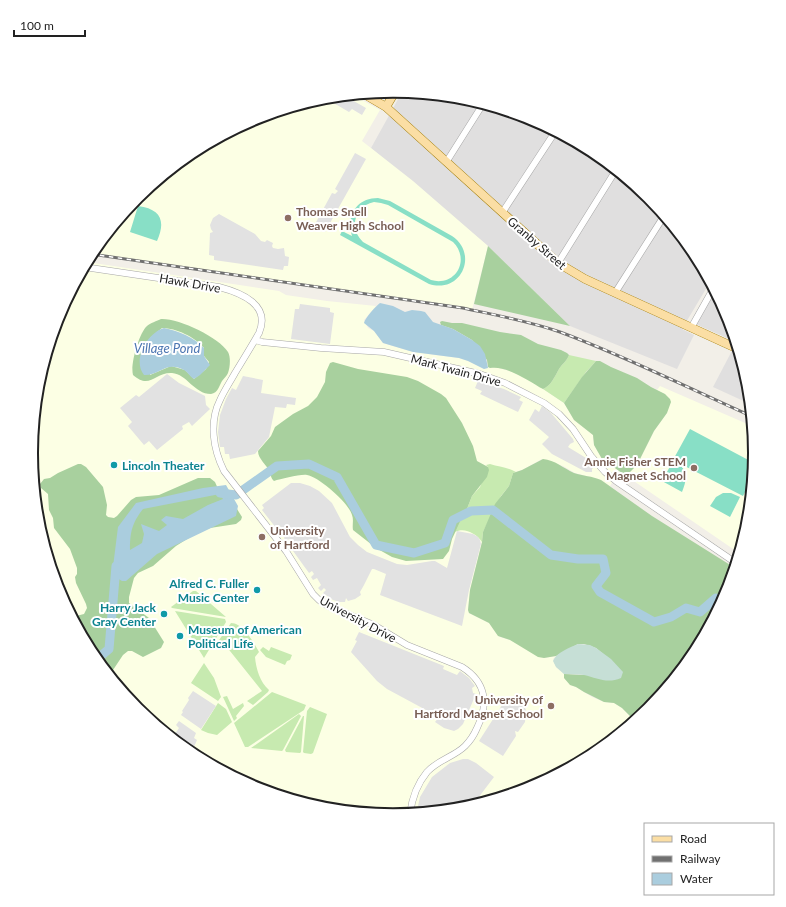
<svg xmlns="http://www.w3.org/2000/svg" width="786" height="907" font-family="Lato,sans-serif">
  <rect width="100%" height="100%" fill="#f2efe8"/>
  <path fill="#e0dfdf" d="M402,92L464,99L532,119L594,153L649,198L694,253L710,282L682,329L694,335L677,369L570,326L488,246L371,148Z
    M715,292L728,315L736,342L700,326L696,324Z
    M736,343L748,383L750,404L713,387Z"/>
  <path fill="#fcffe4" d="M353,95L380,110L362,141L413,181L488,246L472,310L95,255L98,248L103,247L104,244V238L137,197L192,152L255,119L323,98Z
    M87,262L279,291L286,295L327,301L376,306L364,320L368,328L374,331L383,343L413,352L459,358L468,361L484,369L488,367L491,368L495,367L514,372L533,382L564,403L574,420L593,435L594,445L602,459L619,471L610,486L601,480L575,473L563,466L542,459L522,470L516,472L507,489L501,496L483,532L482,542L470,590L468,610L469,613L489,623L496,633L500,637L510,640L544,658L556,656L553,659L556,667L564,674V678L571,685L576,687L592,697L604,702L614,703L622,708L635,721L594,755L531,788L463,809L393,815L322,808L254,788L192,754L137,709L92,654L58,592L38,524L31,453L38,383L59,315Z
    M660,386L752,426L755,454L748,524L739,553L622,473L625,474L637,465L654,431L667,413L665,394L657,390Z"/>
  <path fill="#c7eab0" d="M569,355L596,361L586,372L564,403L543,389C551,386 555,376 559,369C562,364 567,361 569,355Z
    M490,464C499,467 507,467 516,472L513,473L509,486L501,496L483,532L482,542C476,533 464,527 455,532L460,522L465,514L472,496L480,487L488,467L486,465Z
    M193,591H196L226,617L172,608L171,607Z
    M175,611L225,619L226,622L204,658Z
    M231,623C243,623 254,643 259,652L255,657C256,669 260,682 269,690L268,692L253,705L247,701L262,691L226,646L222,649L217,643Z
    M263,647L269,651L271,647L292,655L290,660L287,661L285,665L266,657L260,650Z
    M204,663L214,678L221,697L218,701L191,683Z
    M272,692L306,705L304,710L248,747H245L234,723Z
    M227,696L233,709L243,703L244,706L236,716L237,718L234,721L223,697Z
    M218,703L226,709L232,722L217,735L208,733L201,730Z
    M310,707L327,714L313,753L311,754L304,753L303,752L307,711Z
    M299,714L301,716L283,750L282,751L251,748Z
    M303,716H304L301,752L300,753L286,752L285,750Z"/>
  <path fill="#a8d09e" fill-rule="evenodd" d="M488,246L570,326L474,304Z
    M161,319C178,318 219,337 228,352C231,357 230,368 228,373C227,376 224,378 222,381C219,386 218,393 211,394C194,394 187,374 172,373C155,372 150,390 133,375C130,365 139,333 147,326C150,323 157,321 161,319ZM162,328C176,328 195,337 204,348V356L209,362L206,369L194,379L185,370L171,366L150,375V338Z
    M442,321L452,323H462L500,332L521,335L538,344L561,350L567,353L569,355C567,361 562,364 559,369C555,376 551,386 543,389C530,382 507,365 490,368L488,367L487,360L472,340L453,329L441,325L440,322Z
    M596,361H600L611,367L637,378L651,387L665,394L670,399L671,402L667,413L654,431L637,465L628,474L622,473L602,459L594,445L593,435L574,420L564,403L582,377Z
    M333,362L358,369L407,377L418,381L441,394L446,398L462,423L473,446L477,461L488,467L489,470L487,477L472,496L465,514L460,522L452,539L449,551L443,559L406,561L392,557L376,548L353,530C352,525 354,520 352,515C349,503 319,477 307,475C300,474 281,479 274,481C271,478 271,476 270,472C267,465 258,459 258,451L271,436L275,427L293,414L308,406L317,397L325,382L326,372L330,363Z
    M543,459C555,460 563,468 574,473C583,476 592,476 601,480L652,516L735,568L727,592L694,655L649,710L635,721L622,708L614,703L604,702L584,692L576,687L570,685L564,678V674L585,675L615,664L596,648L584,644H578L556,656L544,658L538,657L510,640L498,636L489,623L469,613L468,610L470,590L482,542L483,532L495,504L509,486L513,473L522,470Z
    M78,464H81L86,467L103,487L107,505L106,515L108,517L114,518L117,516L131,500L136,497L159,495L198,478H210L215,482L219,491L237,509L242,517L241,520L236,524L210,528L195,534L176,546L153,566L138,573L134,578L129,597V603L149,618L164,642L161,648L143,657L132,651H128L123,655L109,676L92,654L72,617L84,614L87,608L86,604L76,583L75,577L77,574V568L70,549L54,528L53,518L49,510L48,494L41,488L40,484L44,479L50,478L58,473Z"/>
  <path fill="#c6dfd6" d="M578,644L590,645L596,648L611,659L623,672L621,678C607,684 597,678 584,675C578,674 570,674 564,674L556,667L553,661C557,652 569,648 578,644Z"/>
  <path fill="#88dfc6" fill-rule="evenodd" d="M378,198L390,201L452,236C479,254 461,294 429,284L340,235L342,231L352,236C346,216 356,198 378,198ZM374,202L381,203L388,205L453,242C471,260 455,287 431,280L363,242C348,228 355,206 374,202Z
    M138,206C161,209 166,221 157,241L130,232Z
    M690,429L754,463L753,477L743,496L673,460Z
    M673,461C688,468 688,477 682,492L662,481Z
    M723,493H731L740,497L730,517L710,506L716,497Z"/>
  <path fill="#e2e2e2" d="M345,96L366,108L362,115L352,109L349,112L325,98Z
    M355,153L366,159L325,232L314,226L332,193L335,194L338,191L335,189Z
    M219,214L255,234L261,241L265,242L267,240L273,243L272,246L273,248L278,249L284,248L285,256L289,257L288,266H284L283,270L214,260V256L209,255L210,233L213,232L211,229L210,225L213,218Z
    M300,304L330,308V312L334,313L330,344L291,339L295,309H299Z
    M167,374L179,383L205,396L206,405L210,409L192,426L189,422L182,426L183,429L157,450L149,441L144,445L128,426L132,422L120,408L136,395L139,397Z
    M243,376L263,380L261,393L296,398L295,405L287,404L286,408L275,407L269,437L255,454L230,459L229,454H225L224,447H220L218,432L220,415L226,399L232,388L236,390Z
    M478,381L504,389L521,397L519,400L523,402L518,412L480,394L482,391L475,388Z
    M542,406L551,413L573,439L574,442L570,444L568,447L591,461L593,468L592,469V472H586L552,454L542,444L549,437L529,420L535,409L539,412Z
    M291,483H300L310,486L319,491L332,503L350,537L358,545L367,552L397,564L407,565L432,561H435L447,568L457,531L473,534L478,537L480,540L481,544L469,590L462,626L380,595L386,574L374,569H372L364,585L360,592L361,595L355,599L348,601L346,598L345,602H340L333,600L323,593L326,590L324,588L321,591L318,588L321,585L317,578L313,580L311,577L314,574L312,571L309,573L288,544L291,542L289,539L286,541L284,538L286,534L280,526L276,528L262,510L264,508L262,505Z
    M359,632L444,666L443,669L457,675L460,671L469,678L475,686L472,688L473,693L476,694L463,724L458,729L454,731L444,728L435,722L439,717L387,689L377,681L351,652L357,641L355,640Z
    M193,691L216,706L201,729L181,715L183,712L182,711L189,700L188,698Z
    M520,699L526,710L525,722L518,732L515,731L516,736L503,756L479,741L504,702L508,704L509,702H516Z
    M179,721L196,733L194,738L197,740L191,754L172,738L179,728L176,725Z
    M463,759H468L476,763L494,777L472,806L463,809L421,813V807L418,806L420,797L432,777L450,763Z"/>
  <path fill="#aacdde" fill-rule="evenodd" d="M380,303L393,306L405,312L412,310L421,311L425,312L433,322L453,329L472,340L480,346L485,354L488,368L484,369L468,361L459,358L413,352L383,343L374,331L364,323C365,318 376,306 380,303Z
    M164,328C178,331 194,337 204,348V356L210,365L200,375L194,379C190,377 188,372 184,370C166,360 159,376 144,375C132,360 147,333 164,328Z
    M226,485L238,506L236,516L157,554L126,581H122L112,575L118,527L136,503L203,488ZM220,494L223,499L208,505L183,519L166,516L161,520L167,525L159,531L141,524L144,534L142,543L130,550C130,532 132,523 143,509Z"/>
  <g fill="none" stroke-linecap="round" stroke-linejoin="round">
    <path stroke="#aacdde" stroke-width="9" d="M220,493L236,495L277,466L309,464L337,477L376,545L414,553L445,543L453,520L471,511L493,510L551,555L578,559H603L606,573L596,586L600,592L654,622L671,617L686,608L700,612L716,598L723,601
      M96,660L109,649L116,566"/>
    <g stroke="#a6a6a6" stroke-width="7">
      <path id="minor" d="M447,161L483,104
        M502,213L555,132
        M558,263L616,170
        M84,267L219,287C242,293 271,305 259,333C251,347 243,360 235,373C230,382 224,391 220,400C209,422 213,449 224,471L286,551L313,594L319,600L328,606L374,625L407,645L462,667C486,682 489,704 477,728C474,735 470,741 465,746C454,757 439,759 427,772C417,784 412,798 410,814
        M615,293L664,216
        M691,328L713,289
        M255,340L262,342L321,348L384,352L480,374L505,383L544,403L559,414L573,429L591,456L605,472L616,481L736,563
        M390,815L403,814"/>
    </g>
    <g stroke="#9e7901" stroke-width="9">
      <path id="major" d="M364,94L386,107L558,263L585,279L738,349
        M386,107L395,92"/>
    </g>
    <use href="#minor" stroke="#fff" stroke-width="6"/>
    <use href="#major" stroke="#fbdea4" stroke-width="8"/>
    <g stroke="#707070" stroke-width="3">
      <path id="rail" d="M91,254L463,308C495,315 528,321 560,332C625,356 688,388 751,416"/>
    </g>
    <use href="#rail" stroke="#fff" stroke-width="1.5" stroke-dasharray="4.5" stroke-linecap="butt"/>
  </g>
  <g fill="#8d6e63" stroke="#fff" stroke-width="1.5">
    <circle cx="288" cy="218" r="4"/>
    <circle cx="694" cy="468" r="4"/>
    <circle cx="262" cy="537" r="4"/>
    <circle cx="551" cy="706" r="4"/>
  </g>
  <g fill="#0f9aa8" stroke="#fff" stroke-width="1.5">
    <circle cx="114" cy="465" r="4"/>
    <circle cx="257" cy="590" r="4"/>
    <circle cx="164" cy="614" r="4"/>
    <circle cx="180" cy="636" r="4"/>
  </g>
  <g text-anchor="middle" dominant-baseline="central" stroke-width="4" stroke-linejoin="round" paint-order="stroke">
    <g font-size="12" font-weight="bold" fill="#785e54" stroke="#fff" text-anchor="start">
      <text x="296" y="211">Thomas Snell<tspan x="296" dy="14">Weaver High School</tspan></text>
      <text x="686" y="461" text-anchor="end">Annie Fisher STEM<tspan x="686" dy="14">Magnet School</tspan></text>
      <text x="270" y="530">University<tspan x="270" dy="14">of Hartford</tspan></text>
      <text x="543" y="699" text-anchor="end">University of<tspan x="543" dy="14">Hartford Magnet School</tspan></text>
    </g>
    <g font-size="12" fill="#222" stroke="#fff">
      <text transform="translate(537 243) rotate(41)">Granby Street</text>
      <text transform="translate(190 283) rotate(10)">Hawk Drive</text>
      <text transform="translate(456 370) rotate(15)">Mark Twain Drive</text>
      <text transform="translate(358 619) rotate(28)">University Drive</text>
    </g>
    <g font-size="12" font-weight="bold" fill="#0d838f" stroke="#fff" text-anchor="start">
      <text x="122" y="465">Lincoln Theater</text>
      <text x="249" y="583" text-anchor="end">Alfred C. Fuller<tspan x="249" dy="14">Music Center</tspan></text>
      <text x="156" y="607" text-anchor="end">Harry Jack<tspan x="156" dy="14">Gray Center</tspan></text>
      <text x="188" y="629">Museum of American<tspan x="188" dy="14">Political Life</tspan></text>
    </g>
    <g font-size="13" font-style="italic" fill="#4d76b2" stroke="#fff">
      <text x="167" y="348">Village Pond</text>
    </g>
  </g>
  <path d="M0 0H786V907H0ZM38 453a355 355 0 1 1 710 0a355 355 0 1 1-710 0Z" fill="#fff" fill-rule="evenodd"/>
  <path fill="none" stroke="#222" stroke-width="2" d="M38 453a355 355 0 1 1 710 0a355 355 0 1 1-710 0Z"/>
  <rect x="644" y="823" width="130" height="72" fill="#ffffff" stroke="#a7a7a7"/>
  <rect x="652" y="836" width="20" height="6" fill="#fbdea4" stroke="#a7a7a7"/>
  <text x="680" y="843" font-size="12" fill="#222222">Road</text>
  <rect x="652" y="856" width="20" height="6" fill="#707070" stroke="#a7a7a7"/>
  <text x="680" y="863" font-size="12" fill="#222222">Railway</text>
  <rect x="652" y="873" width="20" height="12" fill="#aacdde" stroke="#a7a7a7"/>
  <text x="680" y="883" font-size="12" fill="#222222">Water</text>
  <path d="M14 30v6h71v-6" fill="none" stroke="#222222" stroke-width="2"/>
  <text x="20" y="30" font-size="12" fill="#222222" stroke="#ffffff" stroke-width="3" paint-order="stroke">100 m</text>
</svg>
